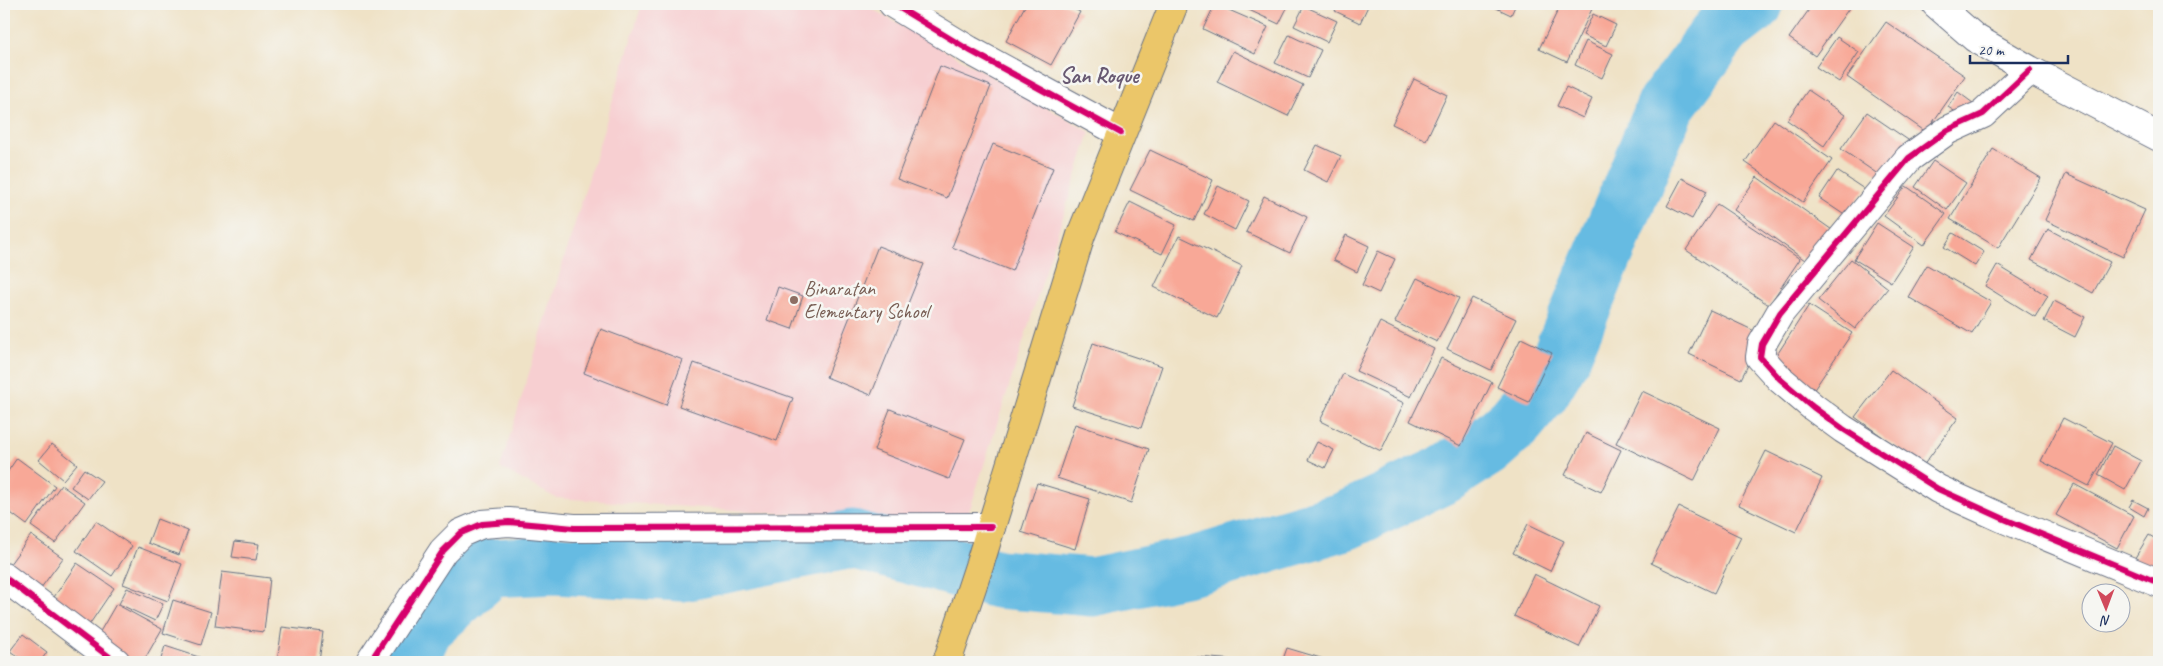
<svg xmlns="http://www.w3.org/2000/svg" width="2163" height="666" font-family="Caveat,sans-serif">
  <rect width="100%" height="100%" fill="#f6f6f2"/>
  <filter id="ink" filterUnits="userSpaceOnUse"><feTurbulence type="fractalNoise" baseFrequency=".02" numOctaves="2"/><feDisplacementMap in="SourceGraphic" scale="10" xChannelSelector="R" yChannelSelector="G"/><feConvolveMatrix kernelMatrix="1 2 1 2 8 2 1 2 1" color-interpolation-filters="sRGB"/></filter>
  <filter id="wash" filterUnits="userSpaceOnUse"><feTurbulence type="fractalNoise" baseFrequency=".0096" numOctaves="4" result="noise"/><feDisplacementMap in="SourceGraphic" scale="20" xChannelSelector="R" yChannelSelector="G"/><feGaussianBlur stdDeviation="1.12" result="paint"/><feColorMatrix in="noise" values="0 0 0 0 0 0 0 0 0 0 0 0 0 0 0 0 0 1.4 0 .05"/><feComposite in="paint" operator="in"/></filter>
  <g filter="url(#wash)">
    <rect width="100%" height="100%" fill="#efe2c6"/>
    <path fill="#f7cfd1" d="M642,4H863L1090,132L969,512L912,522L556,498L500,468Z"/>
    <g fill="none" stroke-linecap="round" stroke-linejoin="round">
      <path stroke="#66bbe2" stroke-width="59" d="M408,662L424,627L490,568L555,565L682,572L852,539L998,579L1092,587L1193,566L1345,521L1443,475L1487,447L1515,422L1540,392L1561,357L1666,105L1724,27L1754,4"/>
    </g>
    <g id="blocks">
      <path fill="#f8a897" d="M1026,4H1065L1080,12L1051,65L1006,41Z
        M1215,4L1268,27L1255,54L1203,29Z
        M1236,4H1289L1279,24Z
        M1338,4H1369L1360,23L1335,11Z
        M1488,4H1516L1511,15Z
        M1561,4H1580L1592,9L1567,62L1539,49Z
        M1813,4H1852L1815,56L1789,38Z
        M1304,6L1337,21L1327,42L1294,26Z
        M1593,14L1616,25L1606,46L1583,35Z
        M1886,22L1965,76L1926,132L1847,77Z
        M1289,35L1321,50L1308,78L1275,63Z
        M1837,37L1859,52L1839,82L1816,67Z
        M1586,41L1613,54L1602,78L1575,65Z
        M1233,51L1303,85L1288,116L1217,82Z
        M940,66L991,86L947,198L897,179Z
        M1414,79L1447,95L1426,140L1392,124Z
        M1566,87L1592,99L1583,118L1557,106Z
        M1808,90L1845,115L1824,146L1787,120Z
        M1958,92L1977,106L1968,120L1948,107Z
        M1867,112L1911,142L1885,179L1841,149Z
        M1774,120L1832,160L1803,202L1745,162Z
        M993,144L1053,168L1012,271L952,247Z
        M1317,145L1341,156L1328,182L1304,170Z
        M1993,149L2041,178L1998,248L1950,219Z
        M1150,150L1213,180L1194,221L1130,190Z
        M1933,161L1966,183L1947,210L1915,187Z
        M1837,171L1864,189L1846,216L1819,198Z
        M2066,174L2145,210L2123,257L2045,220Z
        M1757,177L1835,232L1812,265L1734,210Z
        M1682,178L1707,191L1692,219L1667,206Z
        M1218,186L1249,201L1235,230L1204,214Z
        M1906,186L1946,214L1924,245L1884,216Z
        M1264,196L1307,217L1290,253L1246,232Z
        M1130,202L1176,225L1162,254L1115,232Z
        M1717,204L1800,259L1769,305L1686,250Z
        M1877,223L1914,247L1891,282L1854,259Z
        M2048,229L2110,262L2093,293L2031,260Z
        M1953,233L1984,252L1975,266L1944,247Z
        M1346,235L1369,246L1357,272L1333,260Z
        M1179,236L1242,266L1217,318L1154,287Z
        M878,246L924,264L871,395L826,377Z
        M1378,251L1395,259L1379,293L1362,285Z
        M1851,259L1888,288L1855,329L1818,300Z
        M1927,265L1991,302L1972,334L1908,297Z
        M1997,265L2048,296L2035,317L1985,286Z
        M1417,278L1459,298L1437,342L1395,322Z
        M778,287L803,296L792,329L767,320Z
        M1472,298L1516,319L1491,370L1447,349Z
        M2054,301L2085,317L2075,337L2044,321Z
        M1809,305L1852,333L1813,391L1771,364Z
        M1710,310L1763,335L1741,379L1689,354Z
        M1380,322L1434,349L1411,397L1356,371Z
        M601,329L683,360L666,405L584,373Z
        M1521,338L1552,353L1529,402L1497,387Z
        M1093,343L1162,366L1141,428L1072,406Z
        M1441,358L1492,382L1461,446L1410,421Z
        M694,363L793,398L777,441L679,406Z
        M1891,370L1958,418L1923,466L1855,417Z
        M1343,374L1404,403L1381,451L1320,421Z
        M1642,391L1720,428L1694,481L1616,443Z
        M890,409L965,439L949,479L874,450Z
        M2063,418L2112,443L2089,486L2041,461Z
        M1075,424L1149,449L1131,503L1057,478Z
        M1586,433L1621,450L1601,492L1565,475Z
        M1317,442L1334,450L1325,468L1308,460Z
        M52,444L77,464L63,480L39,460Z
        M2113,446L2141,461L2125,490L2098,475Z
        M1766,451L1822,478L1796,532L1739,505Z
        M17,458L55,486L27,525L4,508V477Z
        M84,469L102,481L88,499L71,487Z
        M1037,483L1090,499L1075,549L1021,532Z
        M2074,484L2134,516L2117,548L2056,515Z
        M61,485L85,502L55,543L31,526Z
        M2133,500L2148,508L2144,516L2129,507Z
        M1679,507L1741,537L1714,593L1651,563Z
        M157,519L188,531L179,555L148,543Z
        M96,521L132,546L112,576L76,551Z
        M1528,524L1564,541L1550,571L1513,553Z
        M31,535L63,558L35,596L4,572Z
        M2149,535L2159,541V570L2133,561Z
        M235,541L259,544L256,560L232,557Z
        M138,547L182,564L168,601L123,584Z
        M77,563L114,588L87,628L50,603Z
        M222,572L270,578L264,632L215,626Z
        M1534,574L1599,606L1579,647L1514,616Z
        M127,588L163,604L155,621L119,604Z
        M173,600L211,612L201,645L163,633Z
        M116,604L162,629L143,662H130L94,642Z
        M282,627L323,632L319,662H277Z
        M23,634L47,652L40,662H25L10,651Z
        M165,646L214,662H160Z
        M1287,648L1334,662H1282Z
        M1197,657L1249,661L1248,662H1196Z"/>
    </g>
  </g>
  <g filter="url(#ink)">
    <use href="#blocks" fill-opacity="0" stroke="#656e82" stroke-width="1"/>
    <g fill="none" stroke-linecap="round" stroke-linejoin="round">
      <g stroke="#656e82" stroke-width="30">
        <path id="minor" d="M893,4L969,50L1121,133
          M1936,4L1975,38L2030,70L2159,137
          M2030,70L1983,114L1948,130L1909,158L1780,313L1762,344L1760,357L1780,379L1813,407L1843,429L1938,489L2002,518L2159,583
          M4,577L116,662
          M370,662L443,551L461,533L482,524L509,522L574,528L991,527"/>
      </g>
      <g stroke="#656e82" stroke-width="30">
        <path id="major" d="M947,662L980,563L1081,235L1174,4"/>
      </g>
      <use href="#minor" stroke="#fff" stroke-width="28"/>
      <use href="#major" stroke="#ebc669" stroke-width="28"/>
      <g stroke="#f6f6f2" stroke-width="9">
        <path id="cycleway" d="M893,4L969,50L1121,133
          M2030,70L1983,114L1948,130L1909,158L1780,313L1762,344L1760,357L1780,379L1813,407L1843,429L1938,489L2002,518L2159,583
          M4,577L116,662
          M370,662L443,551L461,533L482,524L509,522L574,528L991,527"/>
      </g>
      <use href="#cycleway" stroke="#d6006c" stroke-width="6"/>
    </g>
  </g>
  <circle fill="#8d6e63" stroke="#f6f6f2" stroke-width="2" cx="794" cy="300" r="5"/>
  <g text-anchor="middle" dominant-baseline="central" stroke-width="5" stroke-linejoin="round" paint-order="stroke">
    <g font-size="20" fill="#785e54" stroke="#f6f6f2" text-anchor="start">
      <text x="804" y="288">Binaratan<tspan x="804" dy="23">Elementary School</tspan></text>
    </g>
    <g font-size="22" font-weight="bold" fill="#685972" stroke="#f6f6f2">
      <text x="1099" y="76">San Roque</text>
    </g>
  </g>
  <rect width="2163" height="666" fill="none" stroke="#f6f6f2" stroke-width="20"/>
  <g transform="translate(2106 608) rotate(179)"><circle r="24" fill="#f6f6f2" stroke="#9ea6b7"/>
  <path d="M0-4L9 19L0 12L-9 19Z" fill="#d1495b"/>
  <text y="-8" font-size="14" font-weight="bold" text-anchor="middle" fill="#1b2f5e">N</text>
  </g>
  <path d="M1970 55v8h98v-8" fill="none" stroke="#1b2f5e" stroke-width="2.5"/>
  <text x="1978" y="55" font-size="15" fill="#1b2f5e" stroke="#f6f6f2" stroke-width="4" paint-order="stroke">20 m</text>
</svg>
